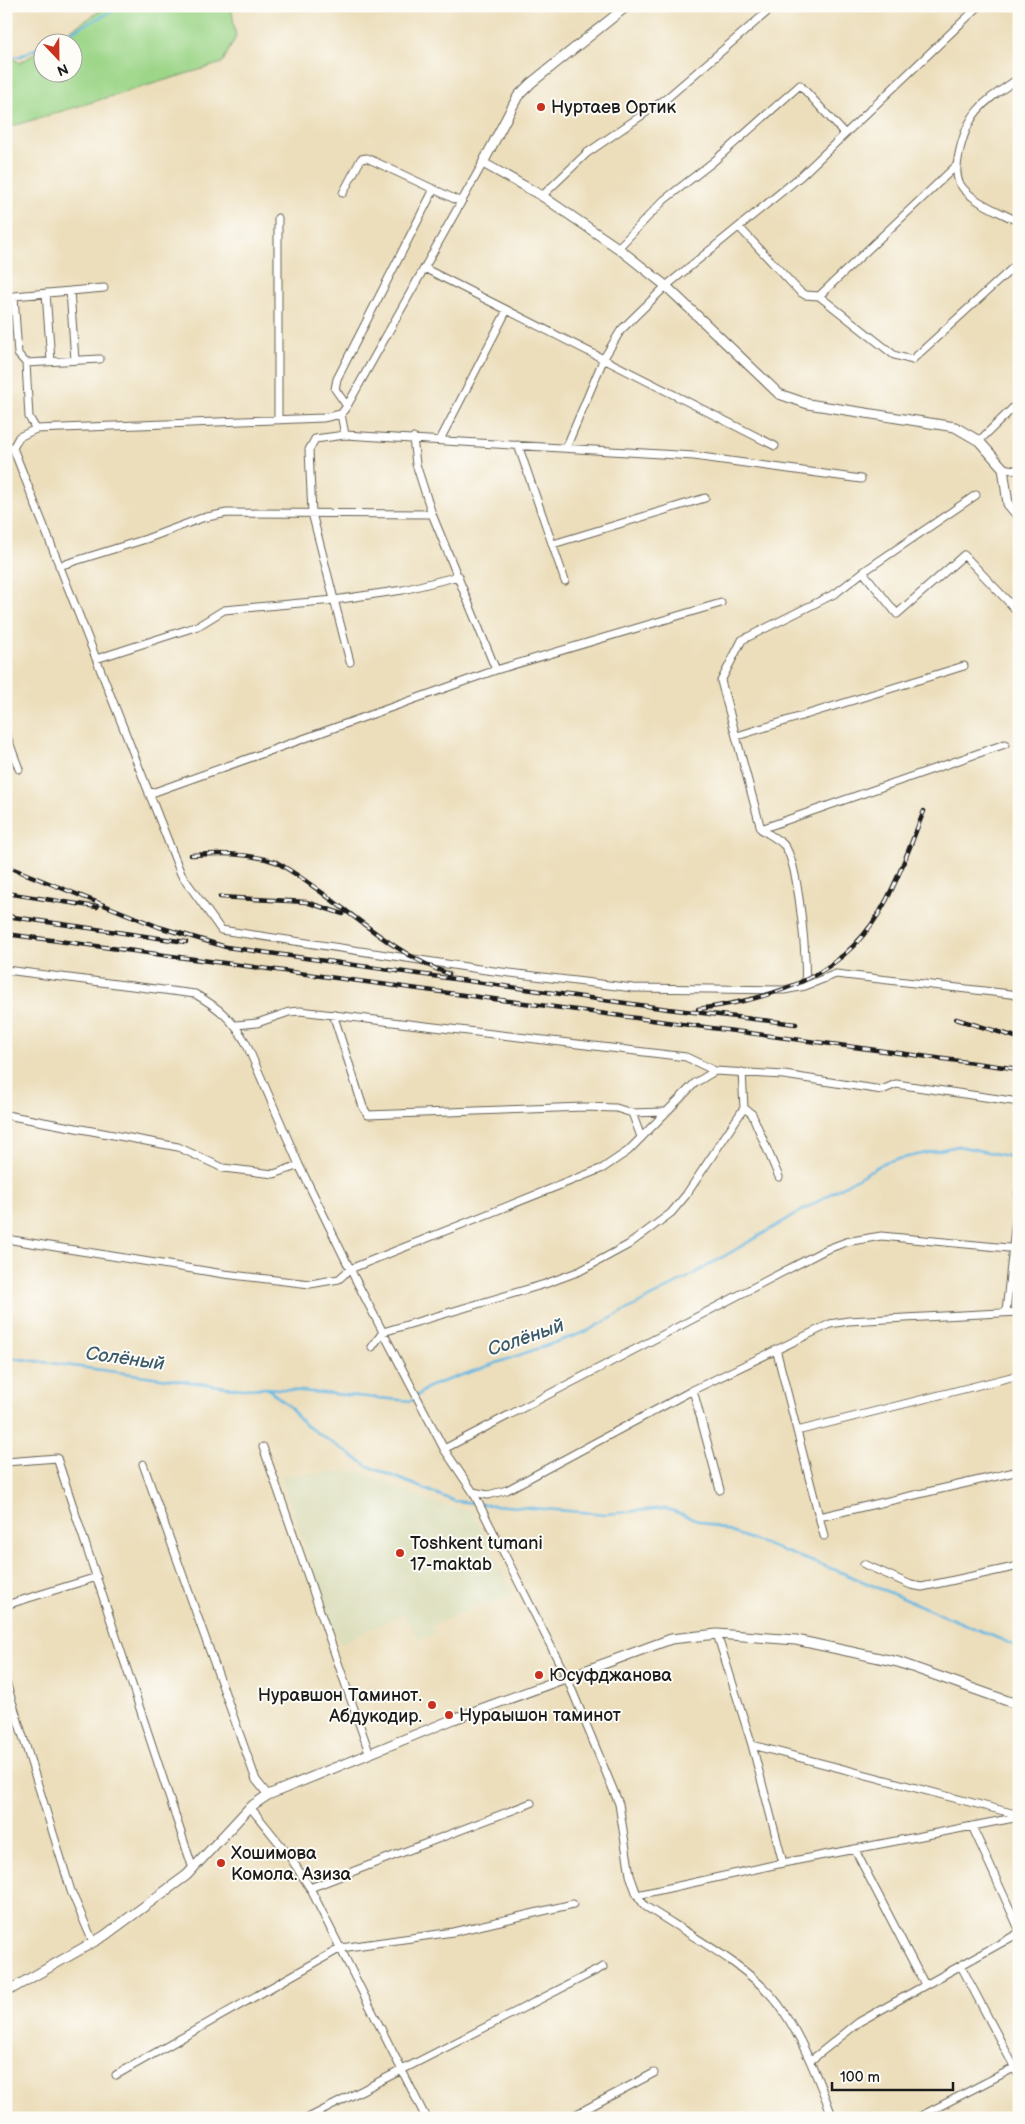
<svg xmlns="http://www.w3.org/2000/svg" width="1025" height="2124" font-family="'Balsamiq Sans',sans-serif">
  <rect width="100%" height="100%" fill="#fdfcf7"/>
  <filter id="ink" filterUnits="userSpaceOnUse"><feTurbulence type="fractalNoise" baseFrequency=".02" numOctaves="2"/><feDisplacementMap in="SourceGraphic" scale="10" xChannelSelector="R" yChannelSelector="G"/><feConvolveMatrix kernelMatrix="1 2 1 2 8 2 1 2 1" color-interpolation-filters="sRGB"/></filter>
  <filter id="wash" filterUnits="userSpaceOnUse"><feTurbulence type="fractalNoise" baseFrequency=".0096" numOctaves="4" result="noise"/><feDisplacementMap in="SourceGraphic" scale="20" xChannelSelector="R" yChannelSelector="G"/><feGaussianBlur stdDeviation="1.12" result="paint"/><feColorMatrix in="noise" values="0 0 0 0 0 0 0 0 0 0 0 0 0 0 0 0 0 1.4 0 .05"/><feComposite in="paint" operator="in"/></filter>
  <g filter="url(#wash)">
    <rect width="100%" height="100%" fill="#ecdebb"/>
    <path fill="#dcdebc" d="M359,1471L439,1505L472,1511L513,1594L489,1606L486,1602L432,1626L435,1633L420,1640L402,1615L339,1644L280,1475Z"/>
    <path fill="#9dd689" stroke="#5c7952" d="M108,6H231L236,37L222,63L6,128V54L20,63L42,49V72H72V42H52Z"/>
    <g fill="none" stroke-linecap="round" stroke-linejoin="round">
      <path stroke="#67b8e2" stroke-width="2.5" d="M50,42L111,12L119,6
        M6,55L19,57L42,46
        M6,1357L242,1389L267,1388L411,1401L428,1387L585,1332L687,1278L885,1162L958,1146L1017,1158
        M268,1389L288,1405L305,1425L368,1466L454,1501L476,1503
        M481,1504L606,1514L665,1508L838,1571L1019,1647"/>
    </g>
  </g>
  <g filter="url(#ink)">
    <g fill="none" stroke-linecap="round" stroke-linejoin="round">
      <g stroke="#656054" stroke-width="9">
        <path id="minor" d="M1019,78C984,102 968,110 959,154C957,164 955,175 960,184C971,202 1001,212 1019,222
          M343,193L361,159L367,158L461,202
          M542,196L587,153L667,98L774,6
          M739,227L800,292L805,295L819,296L894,355L912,360L1019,262
          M618,248L664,200L713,162L800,85L845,134
          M424,268L775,446
          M70,291L75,360
          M46,293L51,361
          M819,296L956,166
          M26,363L100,359
          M347,406L335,389L337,379L434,189
          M341,414L345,435L694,456L861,479
          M278,419V218
          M36,429L29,417L26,363L18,354L14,296L104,288
          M345,435L315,439L309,450L312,513L350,662
          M413,438L416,464L432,514L496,670
          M440,440L507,310
          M979,441L1019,402
          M518,445L565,581
          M13,448L181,874L221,930L486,970L633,988L784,990L805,986L836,974L1019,995
          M13,448L19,437L36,429L323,418L341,414L347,406L483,163
          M566,448L604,358L621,330L666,286L801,176L979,6
          M1003,468L1019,471
          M553,544L705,498
          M59,566L146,539L202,518L227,513L432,514
          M863,572L897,614L964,555L1019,613
          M96,659L198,626L224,610L334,600L403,590L459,576
          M6,734L19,769
          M737,736L964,666
          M149,794L496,670L721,603
          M761,829L1005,744
          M6,970L195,994C218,1007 233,1020 246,1043L299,1165L350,1269L444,1449L473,1492L567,1678L619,1804L630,1875L637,1895L645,1906C686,1933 750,1966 779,2005C803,2039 818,2079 833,2118
          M805,986C807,961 799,862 784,845C778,839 768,834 761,829L721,681L742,640L836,593L863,572L976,495
          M333,1014L363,1107L368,1115L584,1107L616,1108L632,1113L664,1112
          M236,1025L257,1023L289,1012L300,1011L686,1057L715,1071
          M744,1108L752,1114L779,1177
          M632,1113L641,1137
          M6,1115L178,1147L223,1168L274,1174L299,1165
          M6,1239L224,1274L310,1284L339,1279L350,1269L603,1168L628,1151L695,1083L715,1071L784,1075L882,1090L896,1084L1019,1102
          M1006,1312L1019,1190
          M372,1347L383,1332L545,1284L580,1271L628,1245L671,1213L686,1195L744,1108L742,1072
          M776,1349L824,1536
          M693,1390L720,1490
          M797,1431L1019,1375
          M263,1447L369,1752
          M444,1449L825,1250L846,1242L881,1236L1019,1249
          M6,1462L57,1458L193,1869
          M143,1464L256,1780L268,1795
          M473,1492L488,1495L507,1490L693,1390L830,1324L848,1321L1019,1312
          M819,1517L1019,1471
          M864,1564L911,1585L922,1587L1019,1566
          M6,1605L97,1577
          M717,1634L752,1745L783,1863
          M6,1682L71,1891L93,1942
          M752,1745L1019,1815
          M250,1807L288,1854L310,1888L426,2118
          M972,1826L1019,1929
          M855,1850L925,1985
          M310,1888L531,1803
          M637,1895L783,1863L1019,1817
          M961,1966L1019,2076
          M810,2061L859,2022L1019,1933
          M116,2075L341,1948L453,1932L573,1904
          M308,2118L603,1967
          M569,2118L654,2073
          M917,2118L1014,2068"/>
      </g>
      <g stroke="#656054" stroke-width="11">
        <path id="tertiary" d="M627,6L531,83L518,96L483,163L542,196L618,248L666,286L779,394L808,404L955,427L979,441L1003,468L1008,504L1019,517
          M6,1992L104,1936L187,1875L250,1807L268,1795L454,1719L671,1639L717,1634L796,1640L898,1662L1019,1705"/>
      </g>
      <use href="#minor" stroke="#fff" stroke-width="7"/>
      <use href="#tertiary" stroke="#fff" stroke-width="9"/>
      <g stroke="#1c1c1c" stroke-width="4.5">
        <path id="rail" d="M191,855C221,853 247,853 276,862C333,894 388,953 449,974
          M6,866L159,927L226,947L668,1009L796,1024
          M6,893L97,907
          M220,897L306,902L343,914
          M6,916L186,942
          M6,934L1019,1069
          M698,1009C778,998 848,976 887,899C902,871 912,840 924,811
          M956,1019L1019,1038"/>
      </g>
      <use href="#rail" stroke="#fdfcf7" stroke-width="2.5" stroke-dasharray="8" stroke-linecap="butt"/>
    </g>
  </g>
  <g fill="#c8321e" stroke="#fdfcf7" stroke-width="2">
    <circle cx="541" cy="107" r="5"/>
    <circle cx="400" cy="1553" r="5"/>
    <circle cx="539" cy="1675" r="5"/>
    <circle cx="432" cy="1705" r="5"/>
    <circle cx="449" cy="1715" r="5"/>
    <circle cx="221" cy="1863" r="5"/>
  </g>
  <g text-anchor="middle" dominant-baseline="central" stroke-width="4" stroke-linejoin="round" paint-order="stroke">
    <g font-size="18" fill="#1c1c1c" stroke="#fdfcf7" text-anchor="start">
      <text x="551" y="107">Нуртаев Ортик</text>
      <text x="410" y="1543">Toshkent tumani<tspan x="410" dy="21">17-maktab</tspan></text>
      <text x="549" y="1675">Юсуфджанова</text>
      <text x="422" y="1695" text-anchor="end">Нуравшон Таминот.<tspan x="422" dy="21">Абдукодир.</tspan></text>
      <text x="459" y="1715">Нураышон таминот</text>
      <text x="231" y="1853">Хошимова<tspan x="231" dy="21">Комола. Азиза</tspan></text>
    </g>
    <g font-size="19" font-style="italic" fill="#3a5a6b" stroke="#fdfcf7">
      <text transform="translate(526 1338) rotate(-19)">Солёный</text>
      <text transform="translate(125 1359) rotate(8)">Солёный</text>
    </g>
  </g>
  <rect width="1025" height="2124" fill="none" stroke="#fdfcf7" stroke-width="25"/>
  <g transform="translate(58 58) rotate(158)"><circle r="24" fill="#fdfcf7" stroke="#a3a29f"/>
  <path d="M0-4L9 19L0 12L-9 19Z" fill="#c8321e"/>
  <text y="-8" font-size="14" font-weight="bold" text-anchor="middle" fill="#1c1c1c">N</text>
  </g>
  <path d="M832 2082v8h121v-8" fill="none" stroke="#1c1c1c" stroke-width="2.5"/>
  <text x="840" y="2082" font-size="15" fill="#1c1c1c" stroke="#fdfcf7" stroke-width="4" paint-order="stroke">100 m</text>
</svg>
